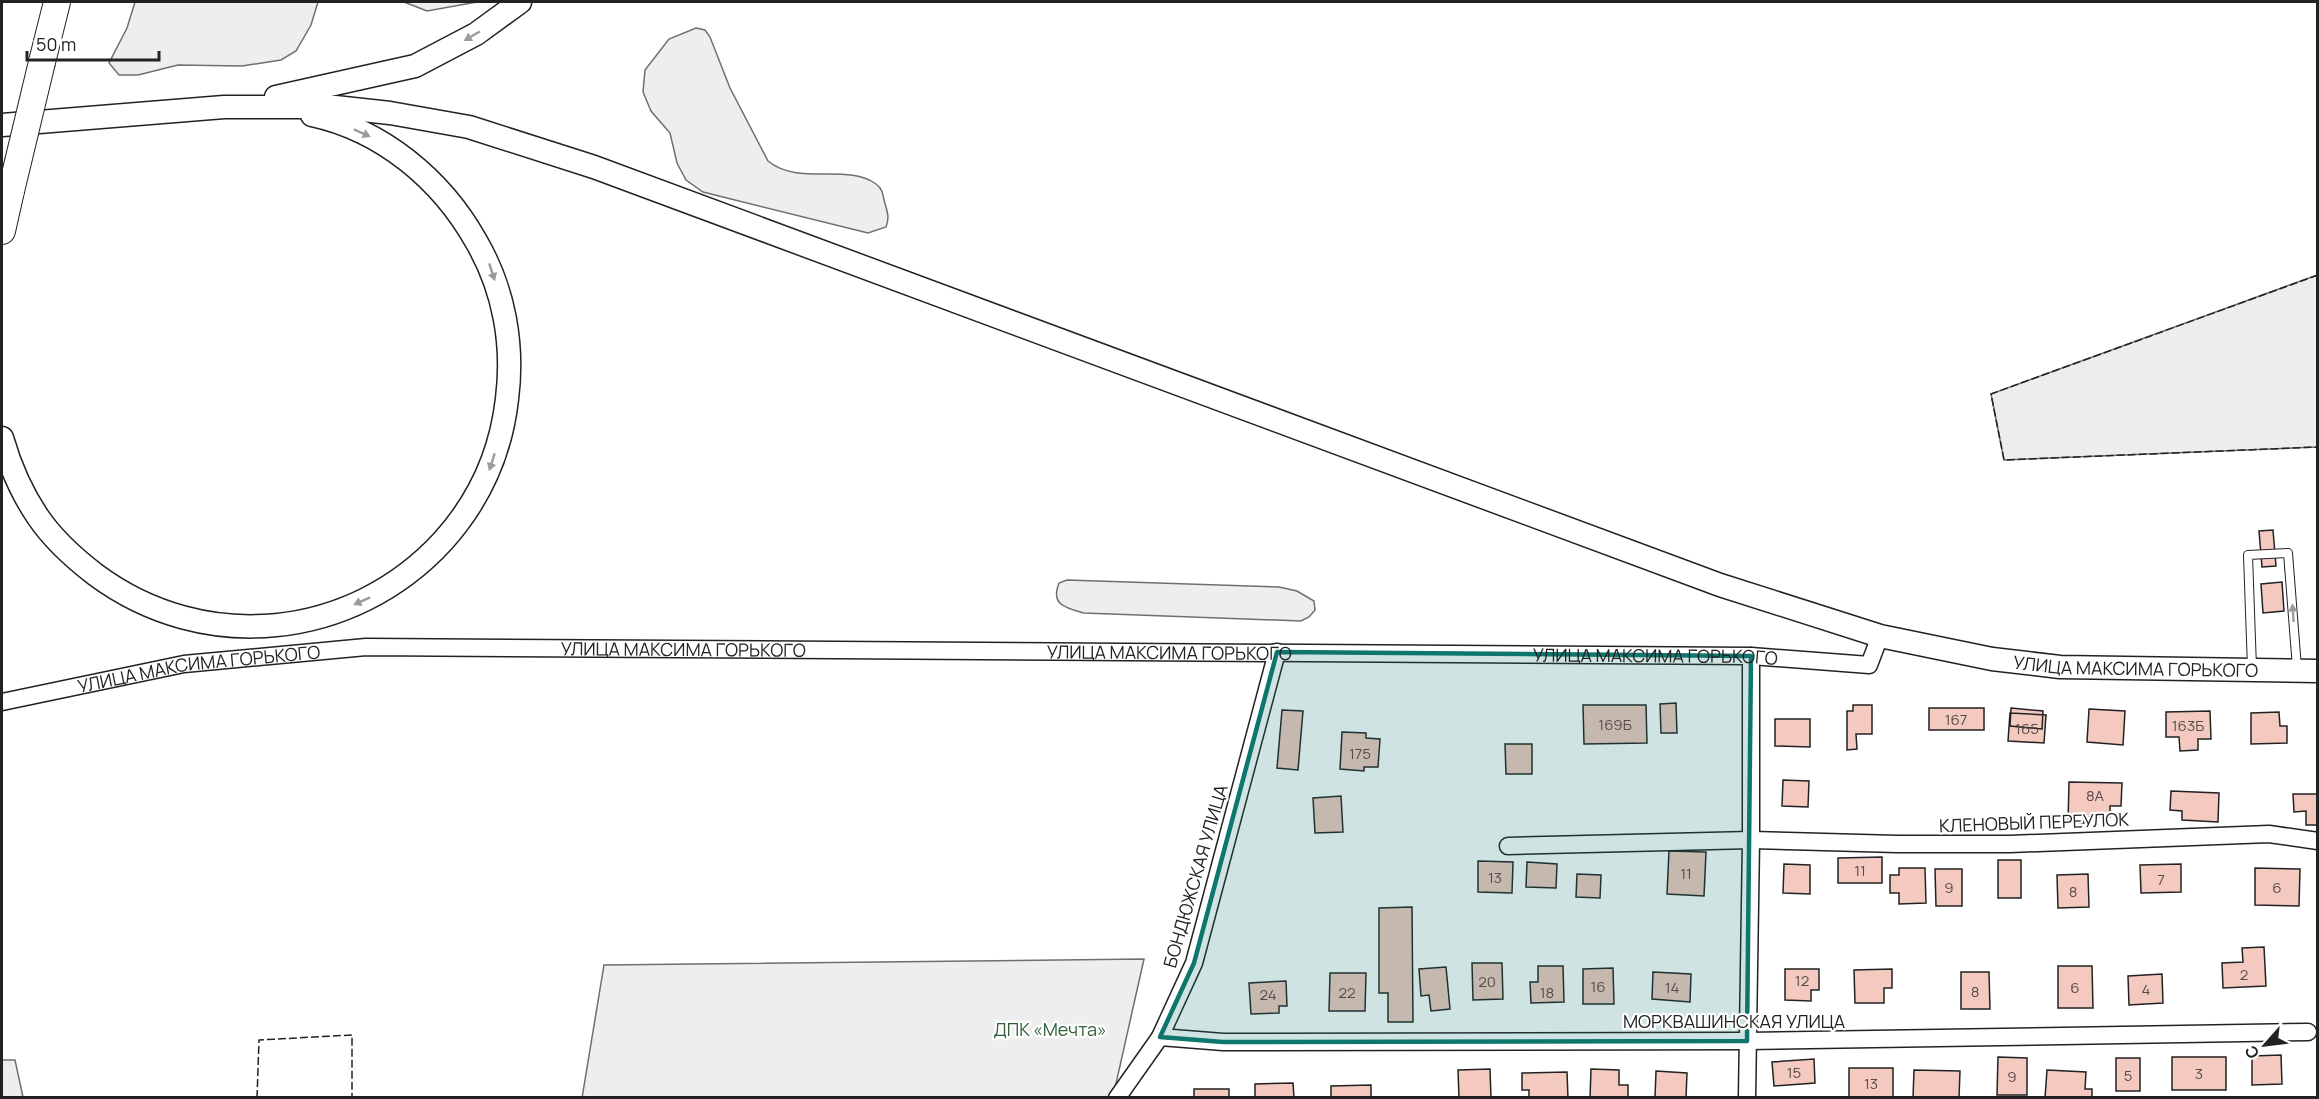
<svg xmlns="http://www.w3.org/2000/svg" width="2319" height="1099" font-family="Manrope,sans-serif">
  <rect width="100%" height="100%" fill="#fff"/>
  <path fill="#eee" stroke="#6f6f6f" stroke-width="1.5" d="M135,2H318L311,25L296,51L281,60L242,66L178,65L138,75H119L109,63L127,28Z
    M404,2H477L427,11Z
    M696,28L705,30L710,37L730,88L768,161C798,186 848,163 876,184C882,188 883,194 884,200C887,211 890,217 886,227L868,233L703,192L686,180L677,163L670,133L651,111L643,92L645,70L669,39Z
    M1067,580L1279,587L1297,591L1314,601L1315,610L1309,617L1301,621L1084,613C1066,608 1050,605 1059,583Z
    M1144,959L1115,1088L1108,1097L582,1098L604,965Z
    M2,1060H15L23,1097H2Z"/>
  <path fill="#ededed" stroke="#6f6f6f" stroke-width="1.5" d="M2317,275V447L2004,460L1991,394Z"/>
  <path fill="#f3c9c0" stroke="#222" stroke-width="1.5" d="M2273,530L2276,566L2262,567L2259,531Z
    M2282,582L2284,611L2263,613L2261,584Z
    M1676,703L1677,733H1661L1660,704Z
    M1583,705H1646L1647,743L1584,744Z
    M1853,705H1872V734H1856L1857,749L1847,750V711H1853Z
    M1929,708H1984V730H1929Z
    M2011,708L2043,711L2042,729L2010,726Z
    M2089,709L2125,711L2123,745L2087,742Z
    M1282,710L1303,711L1298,770L1277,768Z
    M2210,711L2211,739H2198V750L2180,751L2179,737H2166V712Z
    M2279,712L2280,726H2287V743L2251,744V713Z
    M2010,713L2046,715L2044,743L2008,741Z
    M1775,719H1810V747L1775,746Z
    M1342,732L1366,733V738L1380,739L1378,767H1364V771L1340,769Z
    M1505,744H1532V774H1506Z
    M1783,780L1809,781L1808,807L1782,806Z
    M2069,782L2122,783L2121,806H2110V817H2084V823H2068Z
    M2171,791L2219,793L2218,822L2182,820V811L2170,810Z
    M2293,794H2318V825H2306V811L2294,812Z
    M1341,796L1343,832L1315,833L1313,798Z
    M1669,851L1706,852L1704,896L1667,894Z
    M1882,857V883H1838V858Z
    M1998,860H2021V898H1998Z
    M1478,861L1513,862L1512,893L1478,892Z
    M1527,862L1557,864L1556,888L1526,887Z
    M1784,864L1810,865V894L1783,893Z
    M2181,864V892L2141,893L2140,865Z
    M1899,868H1925L1926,903L1899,904V893H1890V875H1899Z
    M2255,868L2300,869L2299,906L2255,905Z
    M1935,869H1962V906H1936Z
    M1577,874L1601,875L1600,898L1576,897Z
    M2088,874L2089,907L2058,908L2057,875Z
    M1412,907L1413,1022H1388V993H1379V908Z
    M2264,947L2266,986L2223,988L2222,963L2243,962L2242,948Z
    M1472,963H1502L1503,999L1473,1000Z
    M1538,966H1563L1564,1002L1531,1003L1530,982H1538Z
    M2058,966H2092L2093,1008H2058Z
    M1446,967L1450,1009L1431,1011L1429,995L1421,996L1419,969Z
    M1613,968L1614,1004H1583V969Z
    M1785,969H1819V990H1811V1001L1785,1000Z
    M1892,969V988H1884V1003H1855L1854,970Z
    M1653,972L1691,974L1690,1002L1652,999Z
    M1961,972H1989L1990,1009H1961Z
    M1330,973H1366L1365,1011H1329Z
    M2162,974L2163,1003L2129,1005L2128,976Z
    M1286,981L1287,1006H1279V1013L1251,1014L1249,983Z
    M2281,1055L2282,1084L2252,1085V1056Z
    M1998,1057L2027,1058V1095H1997Z
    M2172,1057H2226V1090H2172Z
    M2116,1058H2140V1091H2116Z
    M1814,1059L1815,1083L1774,1086L1772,1062Z
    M1849,1068H1893V1098H1849Z
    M1490,1069L1491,1098H1459L1458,1070Z
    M1591,1069L1619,1070V1085H1628V1098H1590Z
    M1914,1070L1960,1071L1959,1098H1913Z
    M2047,1070L2086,1072L2085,1089H2092V1098H2045Z
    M1656,1071L1687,1073L1686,1098H1655Z
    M1567,1072L1568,1098H1529V1090H1522V1073Z
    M1293,1083L1294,1098H1255V1084Z
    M1371,1085V1098H1331V1086Z
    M1194,1089H1229V1098H1194Z"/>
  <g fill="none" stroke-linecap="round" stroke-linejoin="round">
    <g stroke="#222" stroke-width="10">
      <path id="lane" d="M2252,668L2248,555L2288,553L2297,668"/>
    </g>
    <g stroke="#222" stroke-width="19">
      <g id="street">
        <path id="s1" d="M2,702L184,664L366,647L1751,656L1869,665L1880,636"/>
        <path d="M1508,846L1751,840L1897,844H2010L2269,834L2318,841"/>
        <path d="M1160,1037L1223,1042L1747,1041L2308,1032"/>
        <path d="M1117,1098L1160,1037L1194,963L1277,652"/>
        <path d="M1747,1098L1751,840V656"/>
      </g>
    </g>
    <g stroke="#222" stroke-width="25">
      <g id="secondary">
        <path d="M276,97L415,66L476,34L520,2"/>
        <path id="s2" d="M2,125L224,107H335L390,113L469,127L594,167L1720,585L1880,636L1992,659L2060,667L2318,671"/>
        <path d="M2,438C10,466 21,492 38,517C53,539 75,559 96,575C204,655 352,640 443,541C479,501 501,452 507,399C514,344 504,289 476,241C441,179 382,130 312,115"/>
      </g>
    </g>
    <g stroke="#222" stroke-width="28">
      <path id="primary" d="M42,62L57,2
        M2,231L11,191"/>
    </g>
    <use href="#lane" stroke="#fff" stroke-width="8"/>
    <use href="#street" stroke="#fff" stroke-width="16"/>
    <use href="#secondary" stroke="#fff" stroke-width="22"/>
    <use href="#primary" stroke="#fff" stroke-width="26"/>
    <g stroke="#222" stroke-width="28" stroke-linecap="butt">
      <path id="primary-bridge" d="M11,191L42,62"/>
    </g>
    <use href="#primary-bridge" stroke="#fff" stroke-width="26"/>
    <path stroke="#222" stroke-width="1.5" stroke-dasharray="8 3" stroke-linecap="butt" d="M2318,275L1991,394L2004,460L2318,447
      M257,1098L259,1040L352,1035V1098"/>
  </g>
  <defs><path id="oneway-solid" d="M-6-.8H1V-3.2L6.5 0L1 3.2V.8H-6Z" transform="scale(1.5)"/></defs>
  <g fill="#9c9c9c">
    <use href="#oneway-solid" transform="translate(472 36) rotate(150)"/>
    <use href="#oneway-solid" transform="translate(362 133) rotate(24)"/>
    <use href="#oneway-solid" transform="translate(492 272) rotate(72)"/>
    <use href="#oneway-solid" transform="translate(492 462) rotate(108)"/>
    <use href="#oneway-solid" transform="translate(362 601) rotate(156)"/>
    <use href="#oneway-solid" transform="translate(2293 613) rotate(-94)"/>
  </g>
  <path fill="#0f766e" fill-opacity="0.2" stroke="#0f766e" stroke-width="4.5" stroke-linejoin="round" d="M1277,652L1751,656L1747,1041L1223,1042L1160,1037L1194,963Z"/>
  <g text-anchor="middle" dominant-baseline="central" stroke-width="4.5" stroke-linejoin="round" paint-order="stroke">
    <g font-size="15" fill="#564c4a">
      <text x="1956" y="719">167</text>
      <text x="1615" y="724">169Б</text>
      <text x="2188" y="725">163Б</text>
      <text x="2027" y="728">165</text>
      <text x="1360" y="753">175</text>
      <text x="2095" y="795">8А</text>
      <text x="1860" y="870">11</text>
      <text x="1686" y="873">11</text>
      <text x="1495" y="877">13</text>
      <text x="2161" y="879">7</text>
      <text x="1949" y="887">9</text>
      <text x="2277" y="887">6</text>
      <text x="2073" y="891">8</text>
      <text x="2244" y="974">2</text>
      <text x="1802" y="980">12</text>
      <text x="1487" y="981">20</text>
      <text x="1598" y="986">16</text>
      <text x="1672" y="987">14</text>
      <text x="2075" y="987">6</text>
      <text x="2146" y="989">4</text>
      <text x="1975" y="991">8</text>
      <text x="1347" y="992">22</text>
      <text x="1547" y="992">18</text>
      <text x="1268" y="994">24</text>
      <text x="1794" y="1072">15</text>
      <text x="2199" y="1073">3</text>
      <text x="2128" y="1075">5</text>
      <text x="2012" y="1076">9</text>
      <text x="1871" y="1083">13</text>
    </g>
    <g font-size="18" fill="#222" stroke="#fff">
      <text stroke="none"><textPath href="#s1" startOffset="686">УЛИЦА МАКСИМА ГОРЬКОГО</textPath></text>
      <text stroke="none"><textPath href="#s1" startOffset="1172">УЛИЦА МАКСИМА ГОРЬКОГО</textPath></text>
      <text stroke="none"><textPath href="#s1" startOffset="1658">УЛИЦА МАКСИМА ГОРЬКОГО</textPath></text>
      <text stroke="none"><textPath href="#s2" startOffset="2228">УЛИЦА МАКСИМА ГОРЬКОГО</textPath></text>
      <text stroke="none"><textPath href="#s1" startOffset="200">УЛИЦА МАКСИМА ГОРЬКОГО</textPath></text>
      <text transform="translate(2034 822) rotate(-2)">КЛЕНОВЫЙ ПЕРЕУЛОК</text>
      <text transform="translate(1195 876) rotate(-74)">БОНДЮЖСКАЯ УЛИЦА</text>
      <text x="1734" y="1021">МОРКВАШИНСКАЯ УЛИЦА</text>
    </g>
    <g font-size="18" fill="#2f5e38" stroke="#fff">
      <text x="1050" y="1029">ДПК «Мечта»</text>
    </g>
  </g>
  <rect width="2319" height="1099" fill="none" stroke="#222222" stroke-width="6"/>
  <g transform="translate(2265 1045) rotate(242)" stroke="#ffffff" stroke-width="4.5" paint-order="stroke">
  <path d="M0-4.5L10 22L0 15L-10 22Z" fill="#222222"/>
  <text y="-9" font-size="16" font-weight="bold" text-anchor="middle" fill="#222222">С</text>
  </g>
  <path d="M27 51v9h132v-9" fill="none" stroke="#222222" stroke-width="3"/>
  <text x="36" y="51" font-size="18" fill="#222222" stroke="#ffffff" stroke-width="4.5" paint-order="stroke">50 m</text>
</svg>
